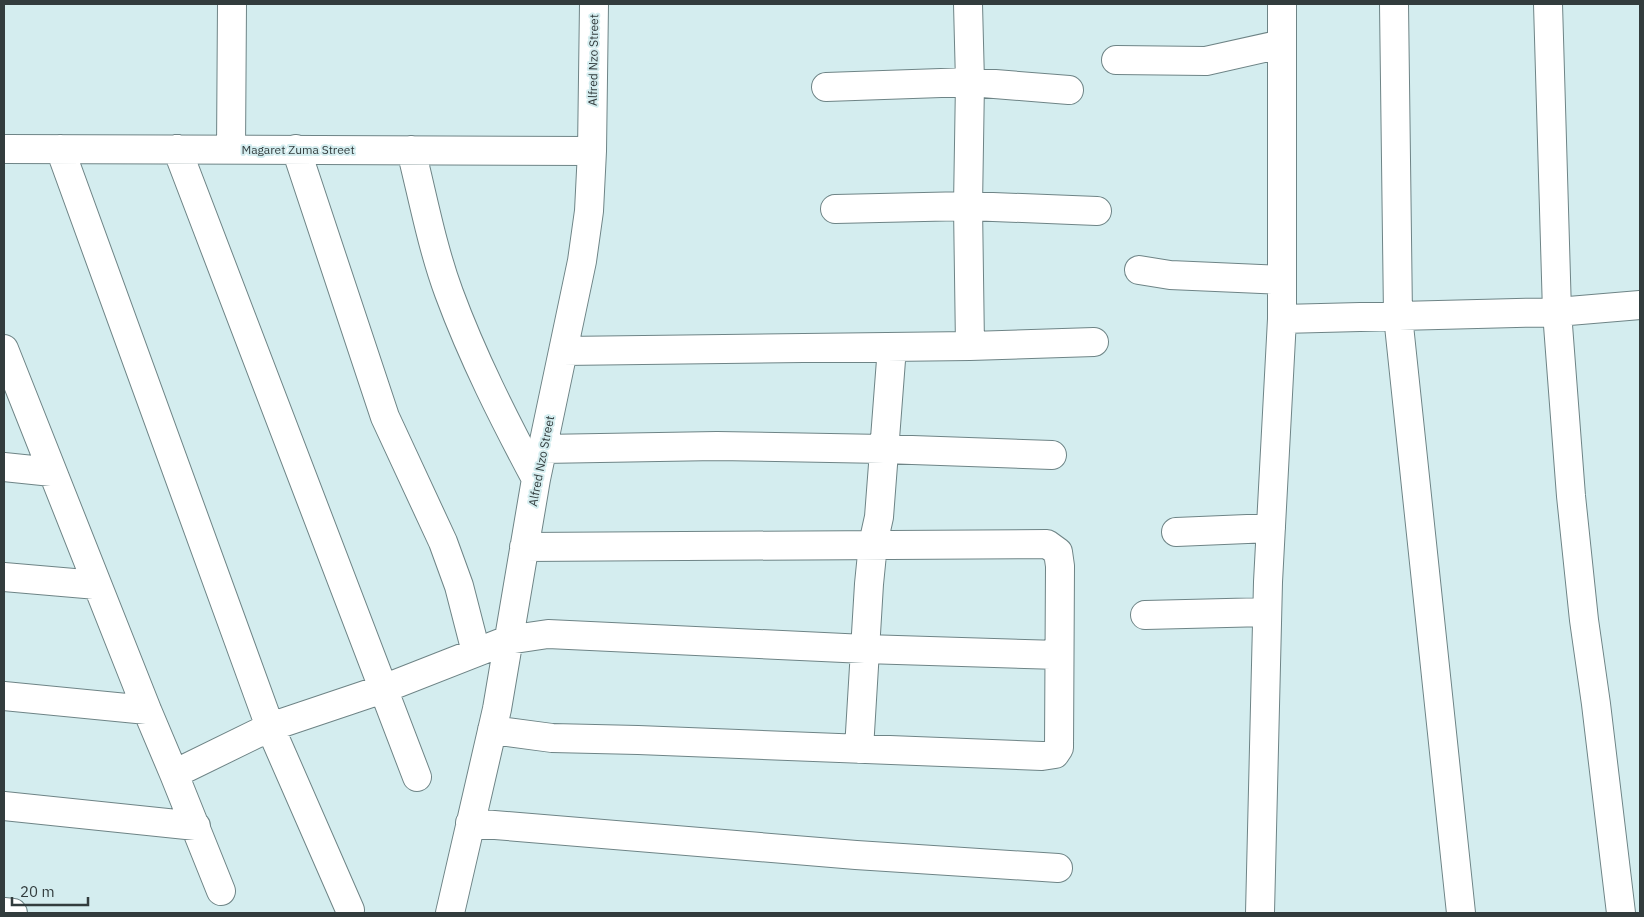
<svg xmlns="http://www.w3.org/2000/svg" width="1644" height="917" font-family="'IBM Plex Sans',sans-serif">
  <rect width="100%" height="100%" fill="#d4edef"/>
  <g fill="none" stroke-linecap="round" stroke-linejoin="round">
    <g stroke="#6e8486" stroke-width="30">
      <path id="minor" d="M968,4L970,82L968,206L970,346
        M1394,4L1398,316L1461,913
        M1548,4L1557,312L1571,496L1584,620L1596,704L1621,913
        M1116,60L1206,61L1282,44
        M826,87L970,82L1069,90
        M4,149L592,151
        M60,149L270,727L350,910
        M177,149L417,777
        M231,149L232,4
        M296,149L385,417L443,542L459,586L476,652
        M411,150C423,198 432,247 449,293C473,358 504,419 536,479
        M835,209L968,206L1097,211
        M1139,270L1170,275L1282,280
        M1282,319L1557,312L1640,305
        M4,349L147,710L174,774L221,891
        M563,351L970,346L1094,342
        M542,449L717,446L884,449L1052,455
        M4,467L52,472
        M1176,532L1271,528
        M4,577L97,585
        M1145,615L1267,612
        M4,696L147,710
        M492,730L552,738L638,740L1042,756L1055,754L1059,748L1060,566L1058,552L1047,544L524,547
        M859,749L869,584L873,544L879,517L892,347
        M174,774L270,727L383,689L508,640L548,634L865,649L1059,655
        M4,806L196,826
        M470,823L856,855L1058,868
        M4,912L13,913
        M450,913L497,709L536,479L582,261L589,211L592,151L594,4
        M1260,913L1268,582L1282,319V4"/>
    </g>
    <use href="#minor" stroke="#fff" stroke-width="28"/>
  </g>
  <g text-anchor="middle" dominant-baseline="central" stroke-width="4" stroke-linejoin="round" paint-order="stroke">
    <g font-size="12" fill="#323c3d" stroke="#d4edef">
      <text transform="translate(593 60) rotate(-89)">Alfred Nzo Street</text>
      <text x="298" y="149">Magaret Zuma Street</text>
      <text transform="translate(541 461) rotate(-79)">Alfred Nzo Street</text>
    </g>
  </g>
  <rect width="1644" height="917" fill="none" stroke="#323c3d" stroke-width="10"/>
  <path d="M12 897v8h76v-8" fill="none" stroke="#323c3d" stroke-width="2.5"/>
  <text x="20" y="897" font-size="15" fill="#323c3d" stroke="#d4edef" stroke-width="4" paint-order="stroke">20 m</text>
</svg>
